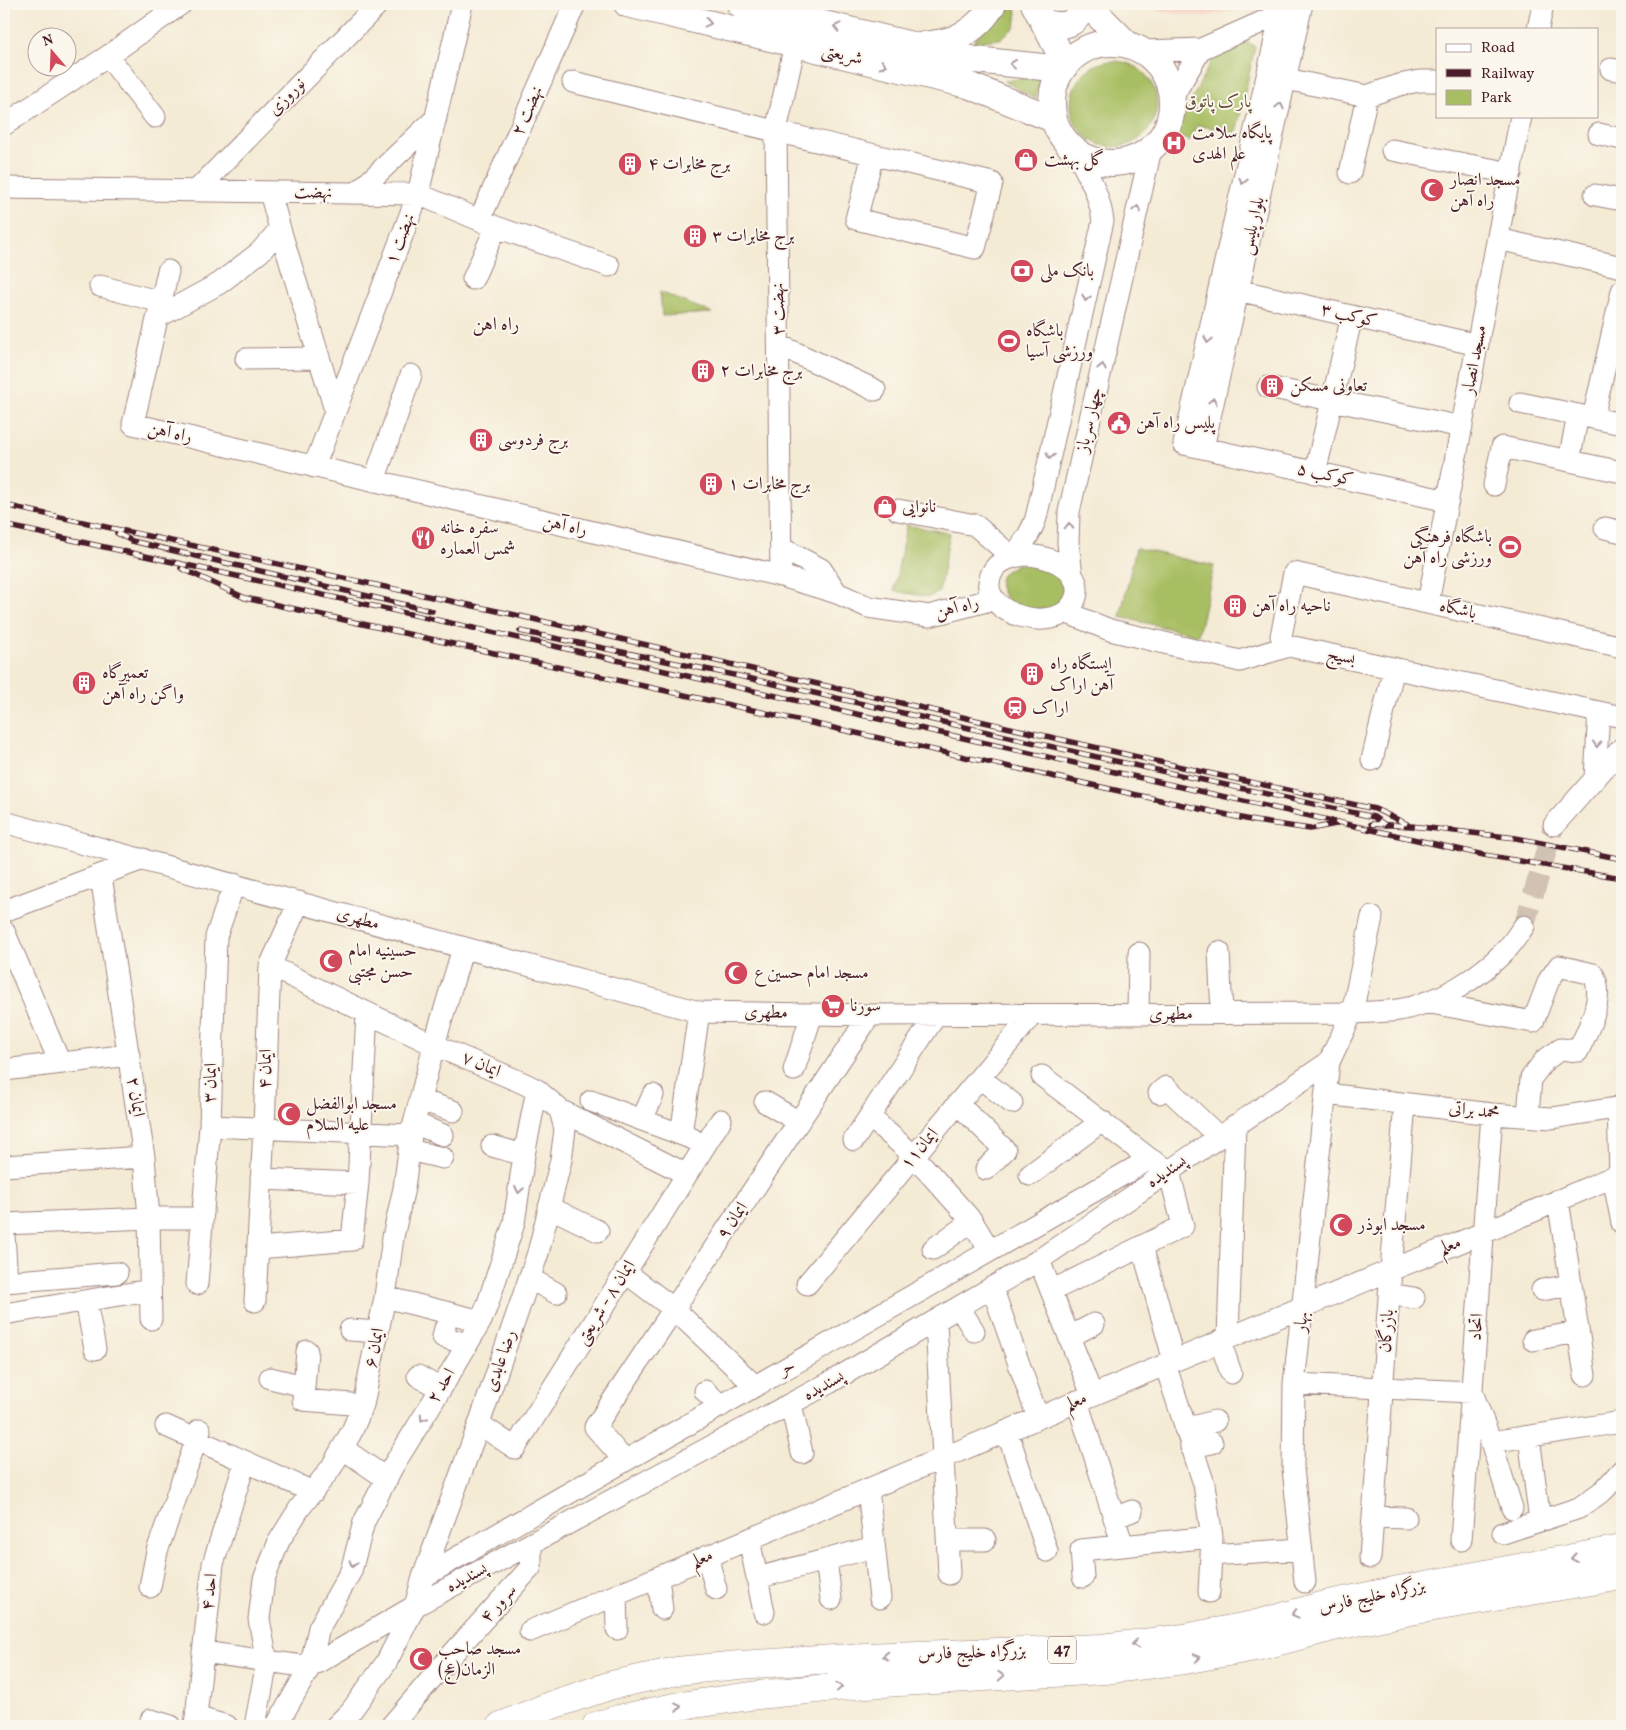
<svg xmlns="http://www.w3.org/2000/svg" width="1626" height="1730" font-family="Vollkorn,Amiri,serif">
  <rect width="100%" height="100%" fill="#fbf7ec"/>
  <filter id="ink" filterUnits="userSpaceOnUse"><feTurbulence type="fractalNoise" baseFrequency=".02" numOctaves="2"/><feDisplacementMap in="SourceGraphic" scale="10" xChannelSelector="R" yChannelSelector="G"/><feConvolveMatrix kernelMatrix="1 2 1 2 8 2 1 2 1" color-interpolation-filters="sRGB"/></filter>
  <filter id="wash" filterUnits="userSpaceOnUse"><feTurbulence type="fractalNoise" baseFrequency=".0096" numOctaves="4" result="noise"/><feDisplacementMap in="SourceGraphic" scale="20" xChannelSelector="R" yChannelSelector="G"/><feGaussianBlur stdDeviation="1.12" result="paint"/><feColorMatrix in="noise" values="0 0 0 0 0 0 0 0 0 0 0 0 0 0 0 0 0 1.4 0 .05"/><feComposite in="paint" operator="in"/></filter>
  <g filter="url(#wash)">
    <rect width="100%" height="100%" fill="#f4ebd5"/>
    <path fill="#f7d1c6" d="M1157,4H1238L1237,9L1204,17L1157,11Z"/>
    <path fill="#a8be62" stroke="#796e46" d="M1003,4H1014L1017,12L1015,27L1000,39L973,42Z
      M1247,42L1255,47L1236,133L1197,125L1189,141L1174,134L1214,56Z
      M1071 104a43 43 0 1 1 86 0a43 43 0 1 1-86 0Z
      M1041,76L1035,99L1004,81Z
      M660,292L712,313L662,316Z
      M906,525L950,533L939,592L929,597L894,591Z
      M1136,548L1214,566L1198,635L1120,617Z
      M1017,564C1026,565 1040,563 1048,567C1066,575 1073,598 1053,608C1047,610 1023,609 1018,607C1006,602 992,584 1004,573C1008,569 1013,567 1017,564Z"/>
  </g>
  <g filter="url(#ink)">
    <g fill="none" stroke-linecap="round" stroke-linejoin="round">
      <path stroke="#d2c2b3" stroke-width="21" stroke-dasharray="21 11" stroke-linecap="butt" d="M1524,926L1554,825"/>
      <g stroke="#9f8580" stroke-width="23">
        <path id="minor" d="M1281,14L1184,444L1448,501
          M1538,29L1543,4
          M1145,51L1201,49L1289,10
          M108,56L155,117
          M1611,69L1622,71
          M1272,76L1367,96L1399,85L1419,81H1437
          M573,82C713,116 852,150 992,183L975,248L856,219L873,155
          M1173,96L1201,49
          M4,125L108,56L181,4
          M1599,134L1622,139
          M1392,150L1511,173
          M1350,173L1367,96
          M4,188L418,194L496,227L609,266
          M196,191L378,4
          M270,192L280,229L335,410
          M357,193L436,118
          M1595,195L1622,200
          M480,219L575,4
          M1498,239L1622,267
          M168,271L133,424L781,576L837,593L868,607L929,616L994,599
          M473,279L496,227
          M100,286L161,302
          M1224,287L1478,345
          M158,317L220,283L260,252L280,229
          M779,345L875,390
          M246,359L319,358
          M1268,387L1462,427
          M1520,403L1622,424
          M1593,418L1622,291
          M1203,448L1302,4
          M1569,461L1578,415
          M314,467L418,194L462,4
          M1315,473L1352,316
          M374,481L411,375
          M1494,485L1502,447L1622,472
          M898,510L975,525L1012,557C1023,545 1031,533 1036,518L1103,221C1099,193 1089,176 1076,152
          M1605,528L1622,532
          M781,548L821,569L837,593
          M1025,555C1043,556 1061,560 1072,575C1077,582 1078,590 1076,597C1064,639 974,615 991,575C997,560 1011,557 1025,555Z
          M1072,575L1068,543L1069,512L1151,149
          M781,576L776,131L795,44
          M1428,603L1521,116
          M1065,612L1110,630L1240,661L1289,646L1622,717
          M1281,636L1294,573L1622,647
          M1372,760L1394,668
          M1595,777L1599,712
          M4,822L699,1012L870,1015L1352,1013C1367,1012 1383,1012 1398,1010C1439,1004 1480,977 1508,948C1514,941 1519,933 1524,926
          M1554,825L1622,748
          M101,876L144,1157L149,1218L151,1319
          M4,911L143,859
          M4,931L60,1063
          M1219,952L1222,1013
          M270,966L434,1045L523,1083L537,1090L560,1110L686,1174
          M1426,1002L1533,1022L1549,980L1559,966L1593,974C1606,996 1588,1030 1578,1051L1561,1049L1545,1060L1531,1078L1528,1116
          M1138,1014L1139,953
          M4,1070L129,1055
          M794,1070L812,1014
          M1042,1076L1150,1159L1169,1171L1183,1226L1051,1291
          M980,1078L1012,1103
          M1159,1093L1166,1087L1219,1137
          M1326,1094L1492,1114L1552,1118L1622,1107
          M420,1100L453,1111
          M591,1101L693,1139
          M765,1102L799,1122
          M958,1104L1005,1150L986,1169
          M1618,1107L1620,1174
          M870,1117L914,1156L972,1221L990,1251
          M642,1120L653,1095
          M414,1123L443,1135
          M210,1126L411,1135
          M681,1134L699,1012
          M854,1140L936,1015
          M492,1146L524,1155
          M409,1150L443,1158
          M4,1166L144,1157
          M1030,1175L1102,1121
          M1613,1177L1622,1223
          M261,1179L358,1183
          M1558,1200L1585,1375
          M549,1207L598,1231
          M4,1224L149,1218H202
          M4,1235L7,1281
          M1142,1246L1174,1361
          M258,1248L352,1240L358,1183L367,1013
          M933,1249L972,1221
          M1039,1260L1092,1395
          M625,1272L674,1309L755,1386
          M529,1278L556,1293
          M4,1282L117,1273
          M197,1284L210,1126L216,937L234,884
          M807,1284L1032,1015
          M992,1287L1038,1418
          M1542,1290L1571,1285
          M1389,1294L1414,1298
          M385,1297L481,1321
          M86,1301L95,1349
          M255,1301L264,1128L270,966L299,902
          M959,1307L974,1331
          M4,1314L150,1290
          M936,1321L949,1574
          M445,1328L443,1337L467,1344
          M350,1330L378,1332
          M1069,1337L1094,1324
          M1228,1338L1235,1125
          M1533,1340L1578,1332
          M1220,1341L1231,1373
          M307,1351L303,1400L363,1405
          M1165,1364L1204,1484L1212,1537L1209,1592
          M418,1376L441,1389
          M270,1378L304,1386
          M1294,1384L1472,1392L1491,1442L1512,1508
          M705,1391L721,1406
          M1077,1401L1123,1546
          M791,1404L802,1453
          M479,1424L515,1448L721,1120
          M166,1426L313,1492
          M1185,1429L1215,1421
          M1007,1431L1047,1551
          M1529,1437L1540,1521
          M1491,1442L1622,1422
          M1191,1447L1212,1443
          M342,1448L387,1479
          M625,1461L595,1427L870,1015
          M868,1489L880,1598
          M1373,1517L1406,1518
          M1114,1518L1132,1511
          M1503,1533L1579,1508L1604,1490L1622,1470
          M749,1539L764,1612
          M947,1540H985
          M1461,1540L1492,1114
          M1211,1555L1301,1549
          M707,1556L716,1589
          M1370,1558L1391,1270L1405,1104
          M826,1560L831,1599
          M423,1577L1150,1159
          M1083,1577L1081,1550L1212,1537
          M658,1578L662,1609
          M757,1578L874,1547
          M1305,1582L1293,1468L1294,1384L1329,1062
          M150,1587L157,1551L200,1430
          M616,1595L617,1629
          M530,1631L1391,1270L1483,1233L1622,1173
          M203,1652L310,1667
          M310,1667L319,1628L351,1571L364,1522L393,1466L445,1382L481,1321L488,1303L514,1223L524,1155L537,1090
          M196,1717L227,1726
          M151,1720L171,1726
          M195,1726L213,1564L245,1462
          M255,1726L267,1662L259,1619L264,1579L279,1541L299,1509L331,1468L352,1431L363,1405L385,1297L393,1237L404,1188L411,1135L434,1045L463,948
          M276,1726L310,1667L415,1606L829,1383L1039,1260L1329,1062L1352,1013L1372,917
          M336,1726L351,1711L386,1663L415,1606L423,1577L479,1424L538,1253L561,1160L565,1129L560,1110
          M391,1726L455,1651L531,1567V1544"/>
      </g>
      <g stroke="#9f8580" stroke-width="28">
        <path id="major" d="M627,4L968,85L1053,119
          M740,4L975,60L1062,69
          M1034,4L1066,65
          M1087,4L1127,44
          M1045,23C1066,28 1076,25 1084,4
          M1052 103a60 60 0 1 1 120 0a60 60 0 1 1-120 0Z
          M924,45C931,44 940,43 947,41C966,36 984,21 993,4"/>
      </g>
      <g stroke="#9f8580" stroke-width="29">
        <path id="highway" d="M501,1726L552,1705L612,1685L677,1671L739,1665L865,1657L1101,1648L1178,1639L1253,1625L1329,1604L1404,1589L1622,1549
          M596,1726L619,1719L680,1706L758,1695L866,1684L1105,1670L1184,1660L1260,1646L1337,1626L1410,1611L1622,1576"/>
      </g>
      <use href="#minor" stroke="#fff" stroke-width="21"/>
      <use href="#major" stroke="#fff" stroke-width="26"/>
      <use href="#highway" stroke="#fff" stroke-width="28"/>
      <g stroke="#4a1f2b" stroke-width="5.5">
        <path id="rail" d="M4,505L511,614L1199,771L1375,809L1407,824
          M4,525L487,631L1484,855L1622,878
          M117,533L132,541L432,611
          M181,568L245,598L1255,821L1310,829L1336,824
          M520,631L739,676L1115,761L1374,817L1385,825
          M1371,824L1411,826L1516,838L1622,859"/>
      </g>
      <use href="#rail" stroke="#fbf7ec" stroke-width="4" stroke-dasharray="11" stroke-linecap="butt"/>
    </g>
    <defs><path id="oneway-chevron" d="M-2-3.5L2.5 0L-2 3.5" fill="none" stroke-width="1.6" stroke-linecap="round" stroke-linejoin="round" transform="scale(1.25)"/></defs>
    <g stroke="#ae9aa0">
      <use href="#oneway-chevron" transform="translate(708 23) rotate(13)"/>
      <use href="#oneway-chevron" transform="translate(837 27) rotate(-167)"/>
      <use href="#oneway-chevron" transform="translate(1013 64) rotate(-174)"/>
      <use href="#oneway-chevron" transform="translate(883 65) rotate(13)"/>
      <use href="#oneway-chevron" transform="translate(1280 106) rotate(-77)"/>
      <use href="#oneway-chevron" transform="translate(1243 181) rotate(103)"/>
      <use href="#oneway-chevron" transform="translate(1137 209) rotate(-77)"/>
      <use href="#oneway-chevron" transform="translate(1086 298) rotate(103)"/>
      <use href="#oneway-chevron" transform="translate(1208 340) rotate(103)"/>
      <use href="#oneway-chevron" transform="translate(1102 367) rotate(-77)"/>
      <use href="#oneway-chevron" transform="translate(1213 401) rotate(-77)"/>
      <use href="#oneway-chevron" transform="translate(1050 456) rotate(103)"/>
      <use href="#oneway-chevron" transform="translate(1069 526) rotate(-89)"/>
      <use href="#oneway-chevron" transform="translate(1597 744) rotate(93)"/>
      <use href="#oneway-chevron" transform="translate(519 1190) rotate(99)"/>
      <use href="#oneway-chevron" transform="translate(423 1418) rotate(122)"/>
      <use href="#oneway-chevron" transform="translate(1574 1558) rotate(170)"/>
      <use href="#oneway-chevron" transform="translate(353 1564) rotate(106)"/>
      <use href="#oneway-chevron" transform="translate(1295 1614) rotate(165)"/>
      <use href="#oneway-chevron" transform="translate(1135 1644) rotate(173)"/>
      <use href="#oneway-chevron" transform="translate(886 1656) rotate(178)"/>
      <use href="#oneway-chevron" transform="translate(1197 1658) rotate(-10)"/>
      <use href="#oneway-chevron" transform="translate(1001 1676) rotate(-3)"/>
      <use href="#oneway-chevron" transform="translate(839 1687) rotate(-6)"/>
      <use href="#oneway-chevron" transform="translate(678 1707) rotate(-10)"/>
    </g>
  </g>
  <defs>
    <g id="hospital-disc" transform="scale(1.25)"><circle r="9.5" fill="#d1495b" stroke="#fbf7ec"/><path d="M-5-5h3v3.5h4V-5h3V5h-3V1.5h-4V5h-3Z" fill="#fff"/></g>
    <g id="shop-disc" transform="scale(1.25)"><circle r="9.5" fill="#d1495b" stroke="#fbf7ec"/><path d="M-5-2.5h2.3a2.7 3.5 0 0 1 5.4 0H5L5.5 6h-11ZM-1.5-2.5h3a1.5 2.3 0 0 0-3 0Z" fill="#fff"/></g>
    <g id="building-disc" transform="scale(1.25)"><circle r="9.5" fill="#d1495b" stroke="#fbf7ec"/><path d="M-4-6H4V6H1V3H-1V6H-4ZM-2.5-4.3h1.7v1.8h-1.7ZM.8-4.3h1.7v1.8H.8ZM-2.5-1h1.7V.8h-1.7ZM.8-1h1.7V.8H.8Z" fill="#fff"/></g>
    <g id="mosque-disc" transform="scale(1.25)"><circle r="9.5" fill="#d1495b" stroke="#fbf7ec"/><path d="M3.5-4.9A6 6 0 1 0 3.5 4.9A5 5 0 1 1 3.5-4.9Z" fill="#fff"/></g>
    <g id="bank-disc" transform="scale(1.25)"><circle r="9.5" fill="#d1495b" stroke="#fbf7ec"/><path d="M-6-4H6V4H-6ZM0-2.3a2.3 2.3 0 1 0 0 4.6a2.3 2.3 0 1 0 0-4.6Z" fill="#fff"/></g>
    <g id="stadium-disc" transform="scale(1.25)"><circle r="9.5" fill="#d1495b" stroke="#fbf7ec"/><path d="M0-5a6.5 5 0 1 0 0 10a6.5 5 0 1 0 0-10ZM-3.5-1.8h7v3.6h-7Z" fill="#fff"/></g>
    <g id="civic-disc" transform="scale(1.25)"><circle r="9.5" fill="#d1495b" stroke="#fbf7ec"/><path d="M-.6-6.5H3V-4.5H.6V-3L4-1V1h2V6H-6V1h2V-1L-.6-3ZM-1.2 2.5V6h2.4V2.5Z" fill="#fff"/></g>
    <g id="restaurant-disc" transform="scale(1.25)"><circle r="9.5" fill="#d1495b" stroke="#fbf7ec"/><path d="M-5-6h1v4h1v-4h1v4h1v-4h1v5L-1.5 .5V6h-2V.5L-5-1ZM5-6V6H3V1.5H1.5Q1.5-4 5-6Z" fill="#fff"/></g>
    <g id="station-disc" transform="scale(1.25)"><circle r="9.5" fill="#d1495b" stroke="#fbf7ec"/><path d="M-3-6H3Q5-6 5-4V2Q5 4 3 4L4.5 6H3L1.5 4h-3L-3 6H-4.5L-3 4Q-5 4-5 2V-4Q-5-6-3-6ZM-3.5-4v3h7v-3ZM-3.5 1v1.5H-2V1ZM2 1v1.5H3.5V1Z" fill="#fff"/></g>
    <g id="supermarket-disc" transform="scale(1.25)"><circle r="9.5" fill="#d1495b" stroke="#fbf7ec"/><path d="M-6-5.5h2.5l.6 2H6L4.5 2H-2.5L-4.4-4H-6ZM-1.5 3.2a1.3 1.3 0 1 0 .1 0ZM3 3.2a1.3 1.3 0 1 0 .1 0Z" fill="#fff"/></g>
  </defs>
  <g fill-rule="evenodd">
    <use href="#hospital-disc" x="1174" y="143"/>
    <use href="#shop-disc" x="1026" y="160"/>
    <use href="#building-disc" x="630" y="164"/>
    <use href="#mosque-disc" x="1432" y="190"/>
    <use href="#building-disc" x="695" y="236"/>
    <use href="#bank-disc" x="1022" y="271"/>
    <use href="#stadium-disc" x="1009" y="341"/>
    <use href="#building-disc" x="703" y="371"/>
    <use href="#building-disc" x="1272" y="386"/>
    <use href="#civic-disc" x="1119" y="423"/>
    <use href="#building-disc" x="481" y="440"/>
    <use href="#building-disc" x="711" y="484"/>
    <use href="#shop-disc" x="885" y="507"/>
    <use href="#restaurant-disc" x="423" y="538"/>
    <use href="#stadium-disc" x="1510" y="547"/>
    <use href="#building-disc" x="1235" y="606"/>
    <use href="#building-disc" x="1032" y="674"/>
    <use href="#building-disc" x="84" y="683"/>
    <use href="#station-disc" x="1015" y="708"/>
    <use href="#mosque-disc" x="331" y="961"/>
    <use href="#mosque-disc" x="736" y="973"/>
    <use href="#supermarket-disc" x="833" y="1006"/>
    <use href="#mosque-disc" x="289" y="1114"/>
    <use href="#mosque-disc" x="1341" y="1225"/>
    <use href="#mosque-disc" x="421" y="1659"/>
  </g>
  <g text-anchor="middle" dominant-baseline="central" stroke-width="4" stroke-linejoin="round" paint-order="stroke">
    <rect fill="#fbf7ec" stroke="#7f6065" stroke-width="1" x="1048" y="1636.5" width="28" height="27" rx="4"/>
    <g font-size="16" font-weight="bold" fill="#4a1f2b">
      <text x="1062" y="1650">47</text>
    </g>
    <g font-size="18" fill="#4a1f2b" stroke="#fbf7ec">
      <text transform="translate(842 55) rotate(13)">شریعتی</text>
      <text transform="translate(287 97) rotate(-46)">نوروزی</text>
      <text transform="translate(528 111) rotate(-66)">نهضت ۲</text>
      <text transform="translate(313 193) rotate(1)">نهضت</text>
      <text transform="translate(1253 226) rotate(-77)">بلوار پلیس</text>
      <text transform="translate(401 239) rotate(-69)">نهضت ۱</text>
      <text transform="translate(779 309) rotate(-91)">نهضت ۳</text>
      <text transform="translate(1349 316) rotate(13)">کوکب ۳</text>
      <text transform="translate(1475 360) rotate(-79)">مسجد انصار</text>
      <text transform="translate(1090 420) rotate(-77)">چهار سرباز</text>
      <text transform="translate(170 433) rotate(13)">راه آهن</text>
      <text transform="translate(1325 475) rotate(12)">کوکب ۵</text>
      <text transform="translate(565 526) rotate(13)">راه آهن</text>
      <text transform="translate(957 608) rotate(-14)">راه آهن</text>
      <text transform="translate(1458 610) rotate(13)">باشگاه</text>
      <text transform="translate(1341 657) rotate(12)">بسیج</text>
      <text transform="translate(358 919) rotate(16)">مطهری</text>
      <text transform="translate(766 1013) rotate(1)">مطهری</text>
      <text x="1171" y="1014">مطهری</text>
      <text transform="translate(481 1065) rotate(23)">ایمان ۷</text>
      <text transform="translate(266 1069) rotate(-88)">ایمان ۴</text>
      <text transform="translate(211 1083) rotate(-88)">ایمان ۳</text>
      <text transform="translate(135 1097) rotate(81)">ایمان ۲</text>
      <text transform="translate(1474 1111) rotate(6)">محمد براتی</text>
      <text transform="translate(920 1149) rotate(-50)">ایمان۱۱</text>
      <text transform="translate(1167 1172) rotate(-34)">پسندیده</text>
      <text transform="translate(733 1221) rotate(-56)">ایمان ۹</text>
      <text transform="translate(1450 1246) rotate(-21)">معلم</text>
      <text transform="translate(606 1303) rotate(-58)">ایمان ۸ - شریعتی</text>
      <text transform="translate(1302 1322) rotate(-83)">بهار</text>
      <text transform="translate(1477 1327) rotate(-86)">اتحاد</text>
      <text transform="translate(1387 1331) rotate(-86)">بازرگان</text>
      <text transform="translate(375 1348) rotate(-79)">ایمان ۶</text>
      <text transform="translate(501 1361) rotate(-71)">رضا عابدی</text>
      <text transform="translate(787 1368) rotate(-30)">حر</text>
      <text transform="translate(442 1386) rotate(-59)">احد ۲</text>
      <text transform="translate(824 1386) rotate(-29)">پسندیده</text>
      <text transform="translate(1076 1402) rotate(-23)">معلم</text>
      <text transform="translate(702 1559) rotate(-23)">معلم</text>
      <text transform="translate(467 1578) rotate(-28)">پسندیده</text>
      <text transform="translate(210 1592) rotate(-84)">احد ۴</text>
      <text transform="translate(1372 1597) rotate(-12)">بزرگراه خلیج فارس</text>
      <text transform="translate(499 1604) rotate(-49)">سرور ۴</text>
      <text transform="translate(972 1653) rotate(-2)">بزرگراه خلیج فارس</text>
    </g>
    <g font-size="18" fill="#664f3c" stroke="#fbf7ec">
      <text x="1218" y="102">پارک پاتوق</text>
    </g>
    <g font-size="18" fill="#4a1f2b" stroke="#fbf7ec" text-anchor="start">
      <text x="1192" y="133">پایگاه سلامت<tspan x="1192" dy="21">علم الهدی</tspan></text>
      <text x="1044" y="160">گل بهشت</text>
      <text x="648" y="164">برج مخابرات ۴</text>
      <text x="1450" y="180">مسجد انصار<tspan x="1450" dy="21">راه آهن</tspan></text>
      <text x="712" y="236">برج مخابرات ۳</text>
      <text x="1040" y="271">بانک ملی</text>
      <text x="1026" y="331">باشگاه<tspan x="1026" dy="21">ورزشی آسیا</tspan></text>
      <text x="720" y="371">برج مخابرات ۲</text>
      <text x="1290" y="386">تعاونی مسکن</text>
      <text x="1136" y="423">پلیس راه آهن</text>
      <text x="498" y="440">برج فردوسی</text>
      <text x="728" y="484">برج مخابرات ۱</text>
      <text x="902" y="507">نانوایی</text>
      <text x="440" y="528">سفره خانه<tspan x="440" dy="21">شمس العماره</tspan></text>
      <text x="1492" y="537" text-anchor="end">باشگاه فرهنگی<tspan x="1492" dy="21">ورزشی راه آهن</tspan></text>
      <text x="1252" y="606">ناحیه راه آهن</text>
      <text x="1050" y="664">ایستگاه راه<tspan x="1050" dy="21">آهن اراک</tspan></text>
      <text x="102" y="673">تعمیرگاه<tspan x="102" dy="21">واگن راه آهن</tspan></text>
      <text x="1032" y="708">اراک</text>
      <text x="348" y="951">حسینیه امام<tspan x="348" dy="21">حسن مجتبی</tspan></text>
      <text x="754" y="973">مسجد امام حسین ع</text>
      <text x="850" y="1006">سورنا</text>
      <text x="306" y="1104">مسجد ابوالفضل<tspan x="306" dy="21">علیه السلام</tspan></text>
      <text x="1358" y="1225">مسجد ابوذر</text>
      <text x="438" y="1649">مسجد صاحب<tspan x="438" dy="21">الزمان(عج)</tspan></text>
    </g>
    <g font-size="19" fill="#4a1f2b" stroke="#fbf7ec">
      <text x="496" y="325">راه اهن</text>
    </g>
  </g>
  <rect width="1626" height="1730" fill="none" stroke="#fbf7ec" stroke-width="20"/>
  <rect x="1436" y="28" width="162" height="90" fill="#fbf7ec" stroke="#b4a19f"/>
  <rect x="1446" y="44" width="25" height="8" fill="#ffffff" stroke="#b4a19f"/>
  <text x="1481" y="52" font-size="15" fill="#4a1f2b">Road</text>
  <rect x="1446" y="69" width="25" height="8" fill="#4a1f2b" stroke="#b4a19f"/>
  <text x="1481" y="78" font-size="15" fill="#4a1f2b">Railway</text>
  <rect x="1446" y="90" width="25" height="15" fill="#a8be62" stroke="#b4a19f"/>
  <text x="1481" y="102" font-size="15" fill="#4a1f2b">Park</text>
  <g transform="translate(52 52) rotate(341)"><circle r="24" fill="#fbf7ec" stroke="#b4a19f"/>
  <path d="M0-4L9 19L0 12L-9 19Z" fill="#d1495b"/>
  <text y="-8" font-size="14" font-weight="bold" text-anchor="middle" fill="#4a1f2b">N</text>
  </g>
</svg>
